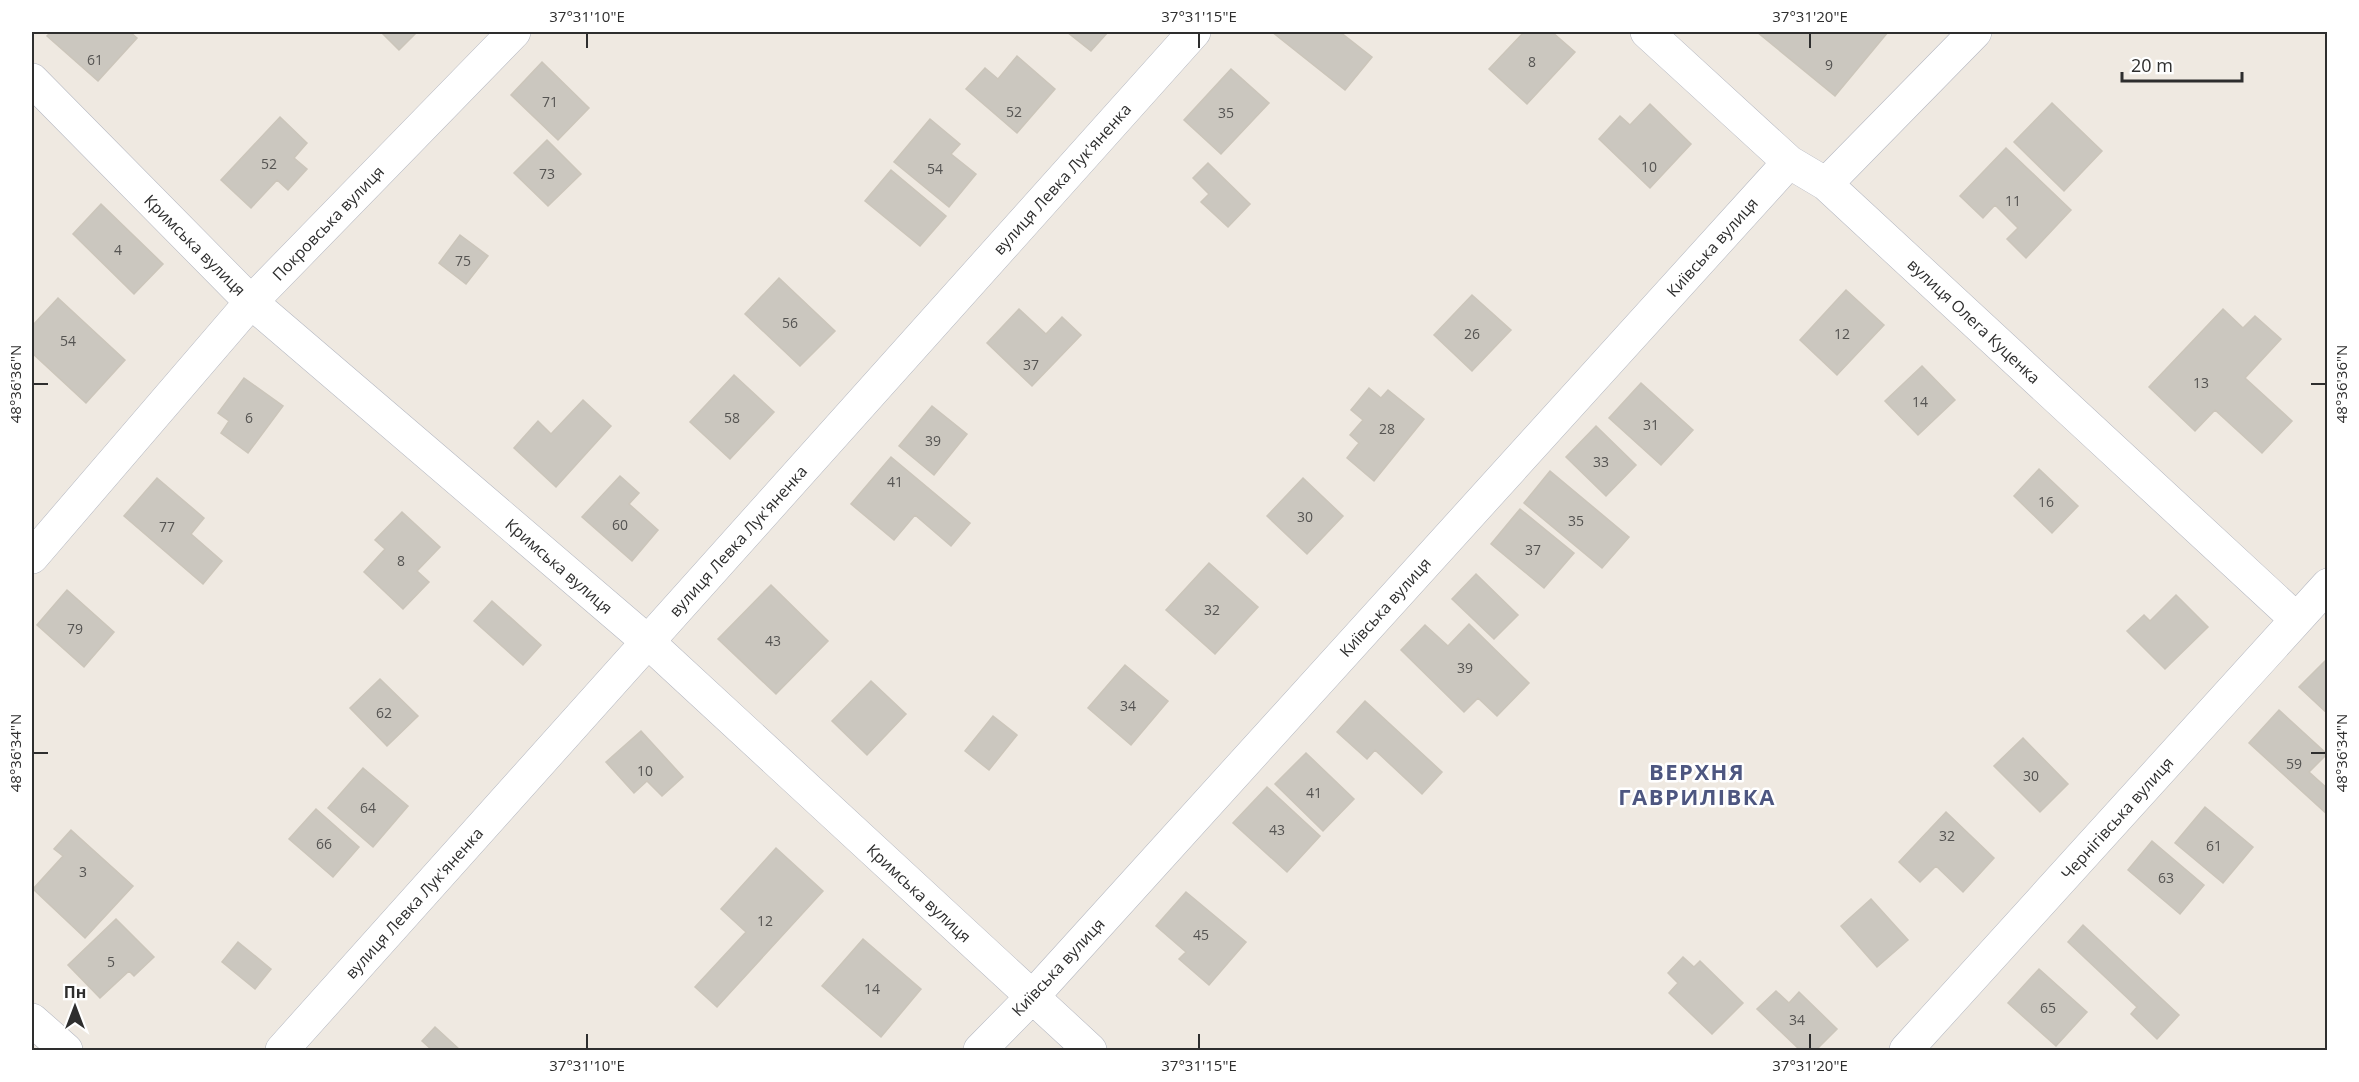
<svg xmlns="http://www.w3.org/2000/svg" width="2359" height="1082" font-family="'Open Sans',sans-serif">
  <rect width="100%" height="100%" fill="#efe9e1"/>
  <path fill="#cbc7bf" stroke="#cbc5ba" stroke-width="1.5" d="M51,32H130L137,38L98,81L47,36Z
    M381,32H417L399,50Z
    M1067,32H1108L1091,51Z
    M1272,32H1340L1372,57L1345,90Z
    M1524,32H1552L1575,52L1527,104L1489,69Z
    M1757,32H1888L1835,96Z
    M1017,56L1055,89L1017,133L966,89L985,68L998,79Z
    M542,62L589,108L558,140L511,95Z
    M1231,69L1269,103L1221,154L1184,120Z
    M2052,103L2102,151L2064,191L2014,142Z
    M1650,104L1691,144L1650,188L1599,139L1620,116L1630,125Z
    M280,117L307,143L294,158L307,169L288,190L277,180L251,208L221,180Z
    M930,119L960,144L951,154L976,174L949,207L894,162Z
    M547,140L581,174L548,206L514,173Z
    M2006,148L2071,210L2026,258L2007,239L2018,228L1995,205L1983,218L1960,196Z
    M1208,163L1250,204L1228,227L1201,202L1209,194L1193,178Z
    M891,170L946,216L920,246L865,201Z
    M101,204L163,264L134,294L73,234Z
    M460,235L488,256L466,284L439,263Z
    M779,278L835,331L800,366L745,314Z
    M1846,290L1884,325L1837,375L1800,340Z
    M1472,295L1511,330L1472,371L1434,335Z
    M58,298L125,360L86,403L32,353V326Z
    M1019,309L1046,334L1062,317L1081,335L1032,386L987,343Z
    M2223,309L2243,328L2255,316L2281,339L2245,378L2292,421L2262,453L2215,410L2195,431L2149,387Z
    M1922,366L1955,400L1918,435L1885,401Z
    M734,375L774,412L730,459L690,422Z
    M244,378L283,406L248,453L221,433L229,421L218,413Z
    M1641,383L1693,430L1661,465L1609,418Z
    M1369,388L1381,398L1388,390L1424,419L1374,481L1347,458L1359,443L1350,435L1363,420L1351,410Z
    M583,400L611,426L556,487L514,448L538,421L551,434Z
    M932,406L967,434L934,475L899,446Z
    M1596,426L1636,465L1606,496L1566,457Z
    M891,457L970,523L951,546L915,515L894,540L851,504Z
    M2039,469L2078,506L2052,533L2014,496Z
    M1550,471L1629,537L1602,568L1524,503Z
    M620,476L639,493L629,504L658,530L632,561L582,517Z
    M157,478L204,518L191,534L222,561L203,584L124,516Z
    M1303,478L1343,516L1307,554L1267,516Z
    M1520,509L1574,553L1544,588L1491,544Z
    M402,512L440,547L417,571L429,582L403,609L364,572L385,549L375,540Z
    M1209,563L1258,607L1215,654L1166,610Z
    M1476,574L1518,615L1494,639L1452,599Z
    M771,585L828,641L776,694L718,639Z
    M67,590L114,632L84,667L37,625Z
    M2176,595L2208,627L2165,669L2127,631L2144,615L2150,621Z
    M492,601L541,645L523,665L474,621Z
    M1469,624L1529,683L1497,716L1478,698L1464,712L1401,650L1425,625L1448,646Z
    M2328,658V714L2299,687Z
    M1125,665L1168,701L1131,745L1088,708Z
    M380,679L418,716L387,746L350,708Z
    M871,681L906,714L867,755L832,721Z
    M1365,701L1442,772L1422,794L1375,750L1367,759L1337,732Z
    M2279,710L2327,754L2309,772L2328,789V815L2249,743Z
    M993,716L1017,735L989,770L965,751Z
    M641,731L683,777L662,796L647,781L634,793L606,762Z
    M2023,738L2068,784L2040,812L1994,766Z
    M1306,753L1354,799L1323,831L1275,784Z
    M363,768L408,806L373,847L328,808Z
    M1267,787L1320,836L1287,872L1233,823Z
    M2205,807L2253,847L2223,883L2175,843Z
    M316,809L359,847L333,877L289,839Z
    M1946,812L1994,858L1963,892L1936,866L1920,882L1899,862Z
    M71,830L133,886L85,938L33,889L63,856L54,849Z
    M2152,841L2204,885L2180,914L2128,870Z
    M776,848L823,891L717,1007L695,987L746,932L721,909Z
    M1186,892L1246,942L1209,985L1179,959L1186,952L1156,926Z
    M1871,899L1908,940L1877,967L1841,926Z
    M116,919L154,957L134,976L129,971L100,998L68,965Z
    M2083,925L2179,1015L2157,1039L2131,1014L2137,1007L2068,942Z
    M863,939L921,989L881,1037L822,986Z
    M238,942L271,969L255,989L222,962Z
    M1683,957L1694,967L1700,961L1743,1003L1712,1034L1669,993L1678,983L1668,973Z
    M2039,969L2087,1012L2056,1046L2008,1003Z
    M1776,991L1789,1003L1799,992L1837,1029L1816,1050H1800L1757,1009Z
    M435,1027L460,1050H432L422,1041Z"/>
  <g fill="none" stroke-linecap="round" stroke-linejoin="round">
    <g stroke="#b4b7c1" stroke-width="34">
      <path id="minor" d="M1647,32L1789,162L1826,184L2296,619
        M32,80L251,302L647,641L1090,1050
        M1826,184L1975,32
        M32,557L251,302L514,32
        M32,1020L66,1050
        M282,1050L1194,32
        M980,1050L1032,997L1789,162
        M1906,1050L2328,585"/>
    </g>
    <use href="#minor" stroke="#fff" stroke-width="33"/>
  </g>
  <path fill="none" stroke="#2e2e2e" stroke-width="2" d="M587,33V48M1199,33V48M1810,33V48M33,384H48M2311,384H2326M33,753H48M2311,753H2326M587,1034V1049M1199,1034V1049M1810,1034V1049"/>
  <g text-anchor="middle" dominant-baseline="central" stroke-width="5" stroke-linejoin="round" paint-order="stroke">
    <g font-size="14" fill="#555452">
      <text x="95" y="59">61</text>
      <text x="1532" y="61">8</text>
      <text x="1829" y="64">9</text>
      <text x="550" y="101">71</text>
      <text x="1014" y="111">52</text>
      <text x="1226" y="112">35</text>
      <text x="269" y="163">52</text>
      <text x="1649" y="166">10</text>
      <text x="935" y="168">54</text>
      <text x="547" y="173">73</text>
      <text x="2013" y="200">11</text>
      <text x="118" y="249">4</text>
      <text x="463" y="260">75</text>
      <text x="790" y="322">56</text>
      <text x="1472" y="333">26</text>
      <text x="1842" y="333">12</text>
      <text x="68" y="340">54</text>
      <text x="1031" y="364">37</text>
      <text x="2201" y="382">13</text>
      <text x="1920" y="401">14</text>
      <text x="249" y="417">6</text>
      <text x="732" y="417">58</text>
      <text x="1651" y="424">31</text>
      <text x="1387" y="428">28</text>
      <text x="933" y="440">39</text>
      <text x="1601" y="461">33</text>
      <text x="895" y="481">41</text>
      <text x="2046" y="501">16</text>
      <text x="1305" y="516">30</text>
      <text x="1576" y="520">35</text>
      <text x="620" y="524">60</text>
      <text x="167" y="526">77</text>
      <text x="1533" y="549">37</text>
      <text x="401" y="560">8</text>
      <text x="1212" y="609">32</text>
      <text x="75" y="628">79</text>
      <text x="773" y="640">43</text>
      <text x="1465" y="667">39</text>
      <text x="1128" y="705">34</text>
      <text x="384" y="712">62</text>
      <text x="2294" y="763">59</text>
      <text x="645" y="770">10</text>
      <text x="2031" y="775">30</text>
      <text x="1314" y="792">41</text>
      <text x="368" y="807">64</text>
      <text x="1277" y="829">43</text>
      <text x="1947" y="835">32</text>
      <text x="324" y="843">66</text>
      <text x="2214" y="845">61</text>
      <text x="83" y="871">3</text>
      <text x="2166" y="877">63</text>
      <text x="765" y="920">12</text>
      <text x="1201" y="934">45</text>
      <text x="111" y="961">5</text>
      <text x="872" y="988">14</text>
      <text x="2048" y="1007">65</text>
      <text x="1797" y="1019">34</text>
    </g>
    <g font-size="16" fill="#2e2e2e" stroke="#fff">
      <text transform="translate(1062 179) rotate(-48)">вулиця Левка Лук'яненка</text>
      <text transform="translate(328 223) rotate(-46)">Покровська вулиця</text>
      <text transform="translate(195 245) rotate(45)">Кримська вулиця</text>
      <text transform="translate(1712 247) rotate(-48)">Київська вулиця</text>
      <text transform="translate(1974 321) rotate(43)">вулиця Олега Куценка</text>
      <text transform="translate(738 541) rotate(-48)">вулиця Левка Лук'яненка</text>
      <text transform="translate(559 566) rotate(41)">Кримська вулиця</text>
      <text transform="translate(1385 607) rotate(-48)">Київська вулиця</text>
      <text transform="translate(2117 818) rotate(-48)">Чернігівська вулиця</text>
      <text transform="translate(919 893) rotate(43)">Кримська вулиця</text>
      <text transform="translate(414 903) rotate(-48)">вулиця Левка Лук'яненка</text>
      <text transform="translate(1058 967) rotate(-47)">Київська вулиця</text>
    </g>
    <g font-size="22" font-weight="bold" letter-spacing="1.5" fill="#4d5680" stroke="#fff">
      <text x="1697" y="771">ВЕРХНЯ<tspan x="1697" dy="25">ГАВРИЛІВКА</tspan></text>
    </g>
  </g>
  <rect width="2359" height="1082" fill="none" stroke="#ffffff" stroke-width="66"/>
  <g transform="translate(75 1007)" stroke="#ffffff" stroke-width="4.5" paint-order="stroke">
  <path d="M0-4.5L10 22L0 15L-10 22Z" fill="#2e2e2e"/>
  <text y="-9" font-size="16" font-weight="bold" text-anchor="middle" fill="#2e2e2e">Пн</text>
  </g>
  <path d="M2122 72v9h120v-9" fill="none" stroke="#2e2e2e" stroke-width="3"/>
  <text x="2131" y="72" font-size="18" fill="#2e2e2e" stroke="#ffffff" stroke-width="4.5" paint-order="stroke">20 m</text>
  <rect x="33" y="33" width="2293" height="1016" fill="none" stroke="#2e2e2e" stroke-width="2"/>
  <g font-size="15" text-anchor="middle" fill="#2e2e2e">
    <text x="587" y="22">37°31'10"E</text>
    <text x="1199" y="22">37°31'15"E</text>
    <text x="1810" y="22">37°31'20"E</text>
    <text transform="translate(16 384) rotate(-90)" y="5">48°36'36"N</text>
    <text transform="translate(2342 384) rotate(-90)" y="5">48°36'36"N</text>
    <text transform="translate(16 753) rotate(-90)" y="5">48°36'34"N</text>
    <text transform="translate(2342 753) rotate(-90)" y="5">48°36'34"N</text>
    <text x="587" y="1071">37°31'10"E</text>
    <text x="1199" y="1071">37°31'15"E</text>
    <text x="1810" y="1071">37°31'20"E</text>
  </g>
</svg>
